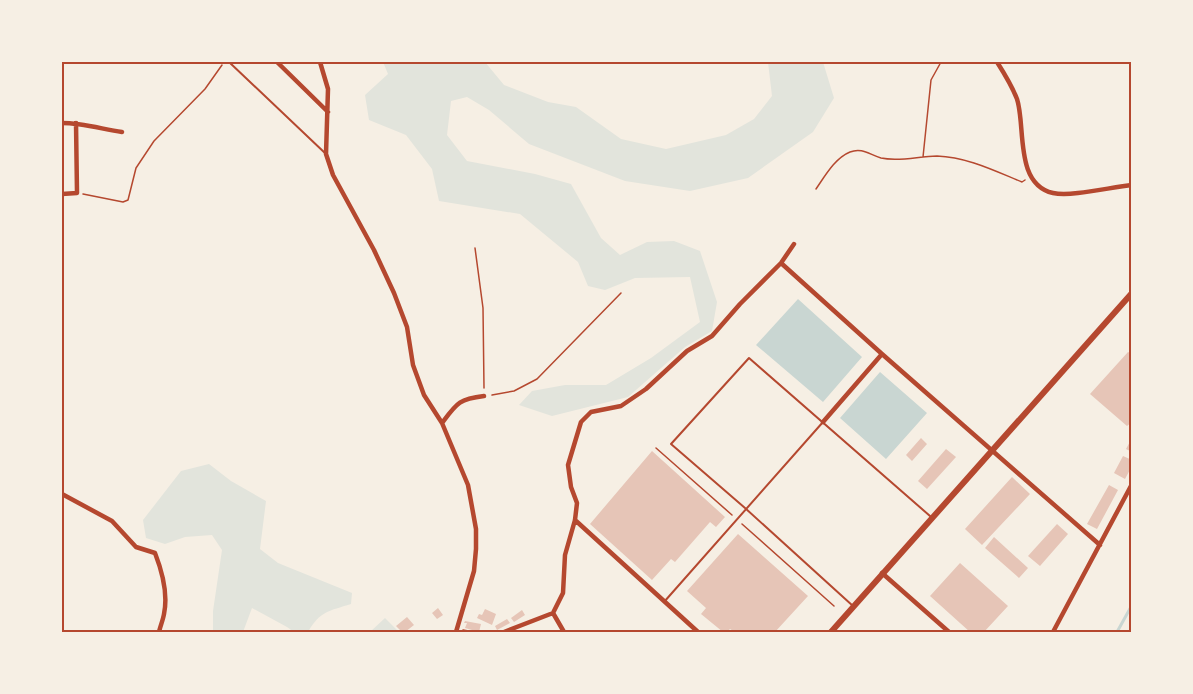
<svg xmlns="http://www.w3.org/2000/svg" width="1193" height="694" font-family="'Golos Text',sans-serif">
  <rect width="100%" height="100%" fill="#f6efe4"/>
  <path fill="#e2e4dc" d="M383,62H485L504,85L548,102L576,107L621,139L666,149L726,135L754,119L772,96L768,62H823L834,98L813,132L748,178L690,191L625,181L529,144L489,110L467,97L451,101L447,135L467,161L535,174L571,184L601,238L620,255L647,242L674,241L700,251L717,302L712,331L685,347L628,397L552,416L519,405L532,391L565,385H606L651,358L700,322L690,277L635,278L605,290L588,286L578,262L520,214L439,201L432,169L406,135L369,120L365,95L388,74Z
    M209,464L231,481L266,501L260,549L278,563L352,593L351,604C329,611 320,611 308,632H294L287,627L252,608L243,632H213V611L222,550L212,535L185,537L165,544L146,538L143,520L181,471Z
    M385,618L399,632H370Z"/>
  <path fill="#c9d6d2" d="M798,299L862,357L823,402L756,345Z
    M880,372L927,413L886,459L840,418Z"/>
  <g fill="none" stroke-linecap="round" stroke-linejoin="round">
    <path stroke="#c9d6d2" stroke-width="3" d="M1117,632L1132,605"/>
  </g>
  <path fill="#e6c5b7" d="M1128,352L1132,354V422L1127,426L1090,394Z
    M921,438L927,444L912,461L906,455Z
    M1132,438V452L1126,449Z
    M946,449L956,457L927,489L918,481Z
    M652,451L725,517L716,527L710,522L675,562L671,559L652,580L590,524Z
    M1123,456L1132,460V466L1125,479L1114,473Z
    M1012,477L1030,494L982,545L965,529Z
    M1109,485L1118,490L1097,529L1087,524Z
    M1057,524L1068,534L1040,566L1028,556Z
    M738,534L808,596L775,632H735L730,629L727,632H723L701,614L706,608L687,591Z
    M994,537L1028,568L1019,578L985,548Z
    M960,563L1008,606L984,632H970L930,596Z
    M438,608L443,615L437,619L432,613Z
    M485,609L496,614L492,625L477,618L479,614L482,615Z
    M522,610L525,615L514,622L511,618Z
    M407,617L414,625L405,632H402L396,626Z
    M507,619L510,623L497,630L495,626Z
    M465,621L481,624L479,632L465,628L467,623H464Z"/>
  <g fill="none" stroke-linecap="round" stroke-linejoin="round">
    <path stroke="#b5482f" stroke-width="1.5" d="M923,157L931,80L941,62
      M816,189C825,176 835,158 850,152C862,147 870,155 881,158C900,162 919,156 937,156C967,157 995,171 1022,182L1025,180
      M83,194L123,202L128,200L136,168L154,141L205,89L222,65
      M475,248L483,308L484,388
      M492,395L514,391L537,379L621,293
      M656,448L732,515
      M742,524L834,606
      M463,630L474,632"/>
    <path stroke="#b5482f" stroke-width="2" d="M229,62L326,154
      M664,602L823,422
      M853,606L745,508L671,444L749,358L930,516"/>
    <path stroke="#b5482f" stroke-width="4.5" d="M277,62L328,112
      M320,62L328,89L326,154L333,175L374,250L394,293L407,327L413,365L424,395L442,423L468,485L476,529V549L474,571L456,632
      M997,62C1004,73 1012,86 1017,99C1026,126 1014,184 1053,193C1072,197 1111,187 1132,185
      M62,123C82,123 102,129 122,132
      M62,194L77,193L76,123
      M781,263L882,354L1100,545
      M823,422L882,354
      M442,423C457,403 459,399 484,396
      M62,494L112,521L136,547L155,553C162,571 168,595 164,614C163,620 160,627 159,632
      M575,520L698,632
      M882,573L949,632
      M553,613L564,632
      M504,632L553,613L563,593L565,555L575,520L577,503L571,487L568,465L581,422L591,412L621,406L646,389L687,351L712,336L740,304L781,263L794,244
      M1053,632L1132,484"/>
    <path stroke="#b5482f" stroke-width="6" d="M831,632L1132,293"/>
  </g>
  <rect width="1193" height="694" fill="none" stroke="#f6efe4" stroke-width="126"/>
  <rect x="63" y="63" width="1067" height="568" fill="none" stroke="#b5482f" stroke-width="2"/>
</svg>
